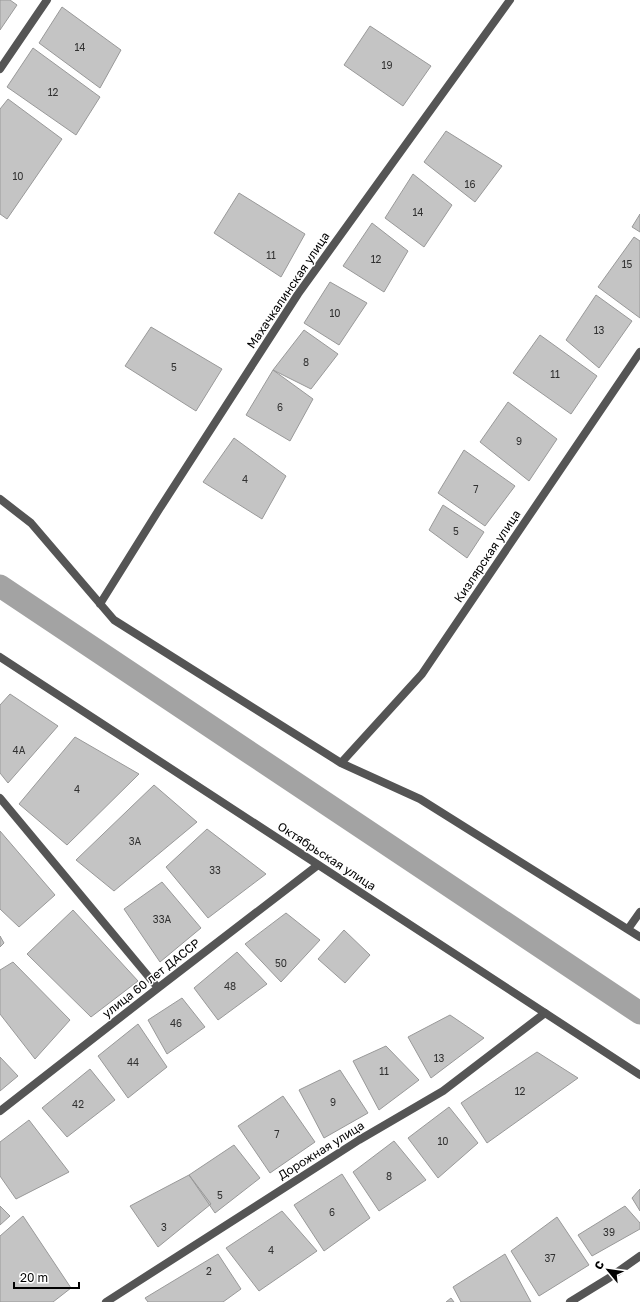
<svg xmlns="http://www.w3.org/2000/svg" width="640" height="1302" font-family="'Golos Text',sans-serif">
  <rect width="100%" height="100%" fill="#fff"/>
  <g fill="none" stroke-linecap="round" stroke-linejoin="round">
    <path stroke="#a3a3a3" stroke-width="23" d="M0,586L640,1013"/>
  </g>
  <path fill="#c4c4c4" stroke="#999" d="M0,0H10L17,5L0,30Z
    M62,7L121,50L100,88L39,43Z
    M370,26L431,66L403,106L344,65Z
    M33,48L100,97L76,135L7,87Z
    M8,99L62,139L7,219L0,214V109Z
    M446,131L502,166L475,202L424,162Z
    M413,174L452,205L424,247L385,218Z
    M239,193L305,234L281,277L214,233Z
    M640,214V232L632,227Z
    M372,223L408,251L384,292L343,266Z
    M634,237L640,241V318L598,287Z
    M330,282L367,303L339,345L304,323Z
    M596,295L632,321L599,368L566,340Z
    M151,327L222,369L196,411L125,366Z
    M304,330L338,354L311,389L273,370Z
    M540,335L597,376L571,414L513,373Z
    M273,370L313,399L290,441L246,415Z
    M508,402L557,439L529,481L480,442Z
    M234,438L286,476L262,519L203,482Z
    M464,450L515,486L485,526L438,493Z
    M443,505L484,532L467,558L429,530Z
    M10,694L58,726L8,783L0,773V705Z
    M75,737L139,774L67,845L19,804Z
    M154,785L197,822L114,891L76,860Z
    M207,829L266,874L208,918L166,867Z
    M0,831L55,895L19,927L0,909Z
    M162,882L201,928L160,962L124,909Z
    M73,910L138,981L91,1017L27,954Z
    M286,913L320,940L281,982L245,944Z
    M344,930L370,955L345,983L318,959Z
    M0,936L4,943L0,947Z
    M237,952L267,984L218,1020L194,988Z
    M13,962L70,1020L35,1059L0,1014V970Z
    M182,998L205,1027L167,1054L148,1020Z
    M450,1015L484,1038L431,1078L408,1037Z
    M138,1024L167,1067L128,1098L98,1056Z
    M386,1046L419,1080L379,1110L353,1061Z
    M537,1052L578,1078L487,1143L461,1103Z
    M0,1057L18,1076L0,1091Z
    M90,1069L115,1100L67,1137L42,1108Z
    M340,1070L368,1113L324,1138L299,1090Z
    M283,1096L315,1142L270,1173L238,1126Z
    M449,1107L478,1143L438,1178L408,1138Z
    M29,1120L69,1172L16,1199L0,1176V1142Z
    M394,1141L426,1180L379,1211L353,1172Z
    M234,1145L260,1178L215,1213L189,1175Z
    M342,1174L370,1218L324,1251L294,1205Z
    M189,1175L211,1204L158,1247L130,1206Z
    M640,1189V1211L632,1198Z
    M0,1206L10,1216L0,1225Z
    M625,1206L640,1223V1229L592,1256L578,1235Z
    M282,1211L317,1251L259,1291L226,1248Z
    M23,1216L71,1288L53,1302H0V1236Z
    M557,1217L589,1265L539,1296L511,1251Z
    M218,1254L241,1289L223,1302H148L145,1298Z
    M505,1254L531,1302H461L453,1287Z
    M451,1298L454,1302H446Z"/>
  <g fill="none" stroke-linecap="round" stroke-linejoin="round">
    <path stroke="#555" stroke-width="8" d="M0,69L47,0
      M0,499L31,523L114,620L341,763L420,799L640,937
      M100,604L160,508L298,294L510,0
      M341,763L422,674L640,352
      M0,798L158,988
      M628,929L640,912
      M0,1111L158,988L318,865
      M106,1302L359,1140L443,1091L545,1013
      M570,1302L609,1278L640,1256"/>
    <path stroke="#555" stroke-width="8" d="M0,657L640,1075"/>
  </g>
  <g text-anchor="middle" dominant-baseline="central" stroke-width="3" stroke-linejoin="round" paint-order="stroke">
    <g font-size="10" fill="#313131">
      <text x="80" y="47">14</text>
      <text x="387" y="65">19</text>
      <text x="53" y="92">12</text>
      <text x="18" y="176">10</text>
      <text x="470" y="184">16</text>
      <text x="418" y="212">14</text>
      <text x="271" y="255">11</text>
      <text x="376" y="259">12</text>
      <text x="627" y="264">15</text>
      <text x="335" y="313">10</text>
      <text x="599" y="330">13</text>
      <text x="306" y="362">8</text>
      <text x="174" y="367">5</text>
      <text x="555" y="374">11</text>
      <text x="280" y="407">6</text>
      <text x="519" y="441">9</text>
      <text x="245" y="479">4</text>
      <text x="476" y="489">7</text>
      <text x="456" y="531">5</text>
      <text x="19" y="750">4А</text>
      <text x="77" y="789">4</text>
      <text x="135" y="841">3А</text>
      <text x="215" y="870">33</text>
      <text x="162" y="919">33А</text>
      <text x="281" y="963">50</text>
      <text x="230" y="986">48</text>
      <text x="176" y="1023">46</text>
      <text x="439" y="1058">13</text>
      <text x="133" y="1062">44</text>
      <text x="384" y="1071">11</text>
      <text x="520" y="1091">12</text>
      <text x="333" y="1102">9</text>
      <text x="78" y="1104">42</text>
      <text x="277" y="1134">7</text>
      <text x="443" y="1141">10</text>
      <text x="389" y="1176">8</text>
      <text x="220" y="1195">5</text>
      <text x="332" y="1212">6</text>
      <text x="164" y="1227">3</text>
      <text x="609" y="1232">39</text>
      <text x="271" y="1250">4</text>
      <text x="550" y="1258">37</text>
      <text x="209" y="1271">2</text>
    </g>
    <g font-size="12" fill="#000" stroke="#fff">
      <text transform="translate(288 290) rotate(-56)">Махачкалинская улица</text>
      <text transform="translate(487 556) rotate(-56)">Кизлярская улица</text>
      <text transform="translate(327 856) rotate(33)">Октябрьская улица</text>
      <text transform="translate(151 978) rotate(-38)">улица 60 лет ДАССР</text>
      <text transform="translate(321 1150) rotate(-32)">Дорожная улица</text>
    </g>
  </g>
  <g transform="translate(608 1270) rotate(299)" stroke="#ffffff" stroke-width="3" paint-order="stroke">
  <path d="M0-3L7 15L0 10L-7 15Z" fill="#000000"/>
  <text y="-6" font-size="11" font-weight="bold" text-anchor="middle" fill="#000000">С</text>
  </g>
  <path d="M14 1282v6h65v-6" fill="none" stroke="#000000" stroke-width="2"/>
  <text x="20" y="1282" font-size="12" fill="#000000" stroke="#ffffff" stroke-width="3" paint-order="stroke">20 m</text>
</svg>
